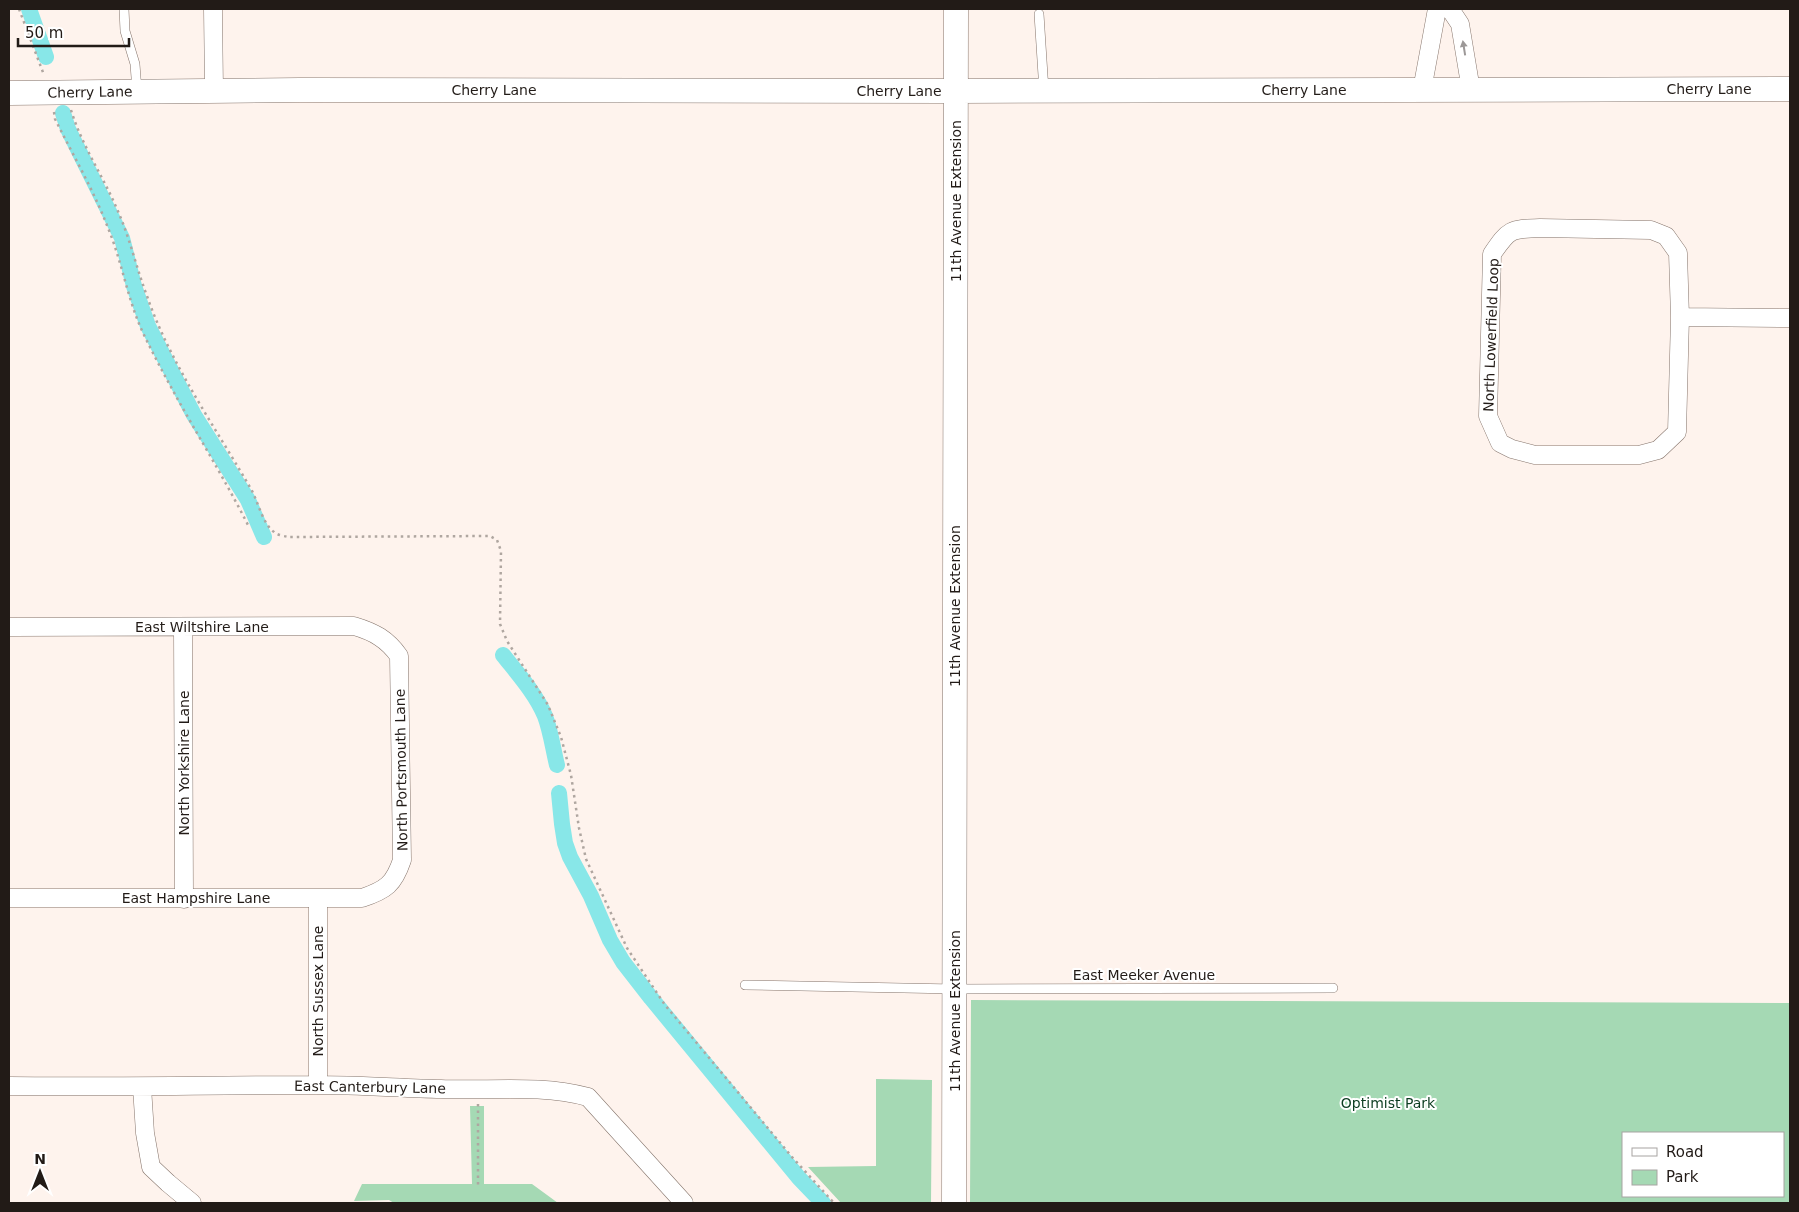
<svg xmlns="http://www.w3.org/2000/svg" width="1799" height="1212" font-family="'DejaVu Sans',sans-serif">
  <rect width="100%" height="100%" fill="#fef3ed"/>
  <path fill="#a5d9b4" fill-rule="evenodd" d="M971,1000L1790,1003V1203H970ZM1623,1133H1783V1196H1623Z
    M876,1079L932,1080L931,1203H841L808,1167L876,1166Z
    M470,1106H484V1184H532L558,1203H394L389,1200L354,1201L362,1184H472Z"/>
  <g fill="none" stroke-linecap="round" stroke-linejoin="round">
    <path stroke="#88e7e8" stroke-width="16" d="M29,9L46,57
      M63,113L68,129L122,238L134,286L148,326L194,415L248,500L264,537
      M503,655C518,674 536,694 545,716C551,732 553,749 557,765
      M559,793L562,824L565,843L570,857L591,896L610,940L623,962L651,998L799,1178L823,1203"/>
    <g stroke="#85746b" stroke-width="10">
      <path id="lane" d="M124,9L125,31L135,64L137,91
        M1039,14L1044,91
        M745,985L955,989L1333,988"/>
    </g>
    <g stroke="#85746b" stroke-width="19">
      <path id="street" d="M213,9L214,90
        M1450,9L1460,24L1471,90
        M1422,90L1437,9
        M1540,228L1651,230L1666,236L1678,253L1680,317L1677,432L1658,450L1639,455H1535L1512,449L1500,443L1488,416L1492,254C1509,229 1510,229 1540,228Z
        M1680,317L1790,318
        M9,627L354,626C374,632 387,639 399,656L402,860C394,884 386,890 362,898H9
        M183,627L184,899
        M318,898V1085
        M9,1086C111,1087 214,1085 316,1085C358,1085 400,1088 441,1089C490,1091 541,1084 588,1097L684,1203
        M142,1087L145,1133L151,1167L168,1183L192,1203"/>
    </g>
    <g stroke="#85746b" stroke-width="25">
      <path id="secondary" d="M9,93L300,90L956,91L1790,89
        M954,1203L956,9"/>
    </g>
    <path stroke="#afa6a0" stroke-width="2.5" stroke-dasharray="2.5 4" stroke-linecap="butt" d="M19,9L44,75
      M71,110C82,146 103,176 117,209C130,238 136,267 147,296C170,363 215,427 251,489C258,501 262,523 274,532C277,535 284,536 288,537L490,536L497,540L501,551L500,624L507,641L548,705L561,737L571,775L579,828L586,859L627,948L665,1005L792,1157L834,1203
      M54,112L55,119C73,155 94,191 108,228C123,264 128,304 146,339C177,403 216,462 248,525
      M478,1104V1185"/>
    <use href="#lane" stroke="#fff" stroke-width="9"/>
    <use href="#street" stroke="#fff" stroke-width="18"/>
    <use href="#secondary" stroke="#fff" stroke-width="24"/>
  </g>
  <defs><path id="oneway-solid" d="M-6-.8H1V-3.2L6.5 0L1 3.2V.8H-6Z" transform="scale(1.25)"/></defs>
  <use fill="#9c9897" href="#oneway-solid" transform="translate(1464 48) rotate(-99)"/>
  <g text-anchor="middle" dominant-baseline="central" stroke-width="4" stroke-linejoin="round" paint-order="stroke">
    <g font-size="14" fill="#221b17" stroke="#fff">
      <text x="1709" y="89">Cherry Lane</text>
      <text x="494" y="90">Cherry Lane</text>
      <text x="1304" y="90">Cherry Lane</text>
      <text x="899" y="91">Cherry Lane</text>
      <text transform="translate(90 92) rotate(-1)">Cherry Lane</text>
      <text transform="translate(956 201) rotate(-90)">11th Avenue Extension</text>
      <text transform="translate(1491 335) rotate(-88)">North Lowerfield Loop</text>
      <text transform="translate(955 606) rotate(-90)">11th Avenue Extension</text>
      <text x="202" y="627">East Wiltshire Lane</text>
      <text transform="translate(184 763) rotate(-90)">North Yorkshire Lane</text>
      <text transform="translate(401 770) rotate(-91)">North Portsmouth Lane</text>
      <text x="196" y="898">East Hampshire Lane</text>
      <text x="1144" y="975">East Meeker Avenue</text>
      <text transform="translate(318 991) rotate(-90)">North Sussex Lane</text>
      <text transform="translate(955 1011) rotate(-90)">11th Avenue Extension</text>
      <text transform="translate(370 1087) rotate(1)">East Canterbury Lane</text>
    </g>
    <g font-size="14" fill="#0b3d20" stroke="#fff">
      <text x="1388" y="1103">Optimist Park</text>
    </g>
  </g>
  <rect width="1799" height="1212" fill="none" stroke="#221b17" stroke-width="20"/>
  <rect x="1622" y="1132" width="162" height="65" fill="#ffffff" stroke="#a7a4a2"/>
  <rect x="1632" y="1148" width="25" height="8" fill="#ffffff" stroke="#a7a4a2"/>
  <text x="1666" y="1157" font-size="15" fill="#221b17">Road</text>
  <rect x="1632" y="1170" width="25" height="15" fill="#a5d9b4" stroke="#a7a4a2"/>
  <text x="1666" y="1182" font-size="15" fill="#221b17">Park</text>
  <g transform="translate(40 1172)" stroke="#ffffff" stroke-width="4" paint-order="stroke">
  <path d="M0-4L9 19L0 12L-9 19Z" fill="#221b17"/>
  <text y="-8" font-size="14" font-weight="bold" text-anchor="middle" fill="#221b17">N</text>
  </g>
  <path d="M18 38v8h111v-8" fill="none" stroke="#221b17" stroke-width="2.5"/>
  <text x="25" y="38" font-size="15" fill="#221b17" stroke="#ffffff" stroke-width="4" paint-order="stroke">50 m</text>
</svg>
